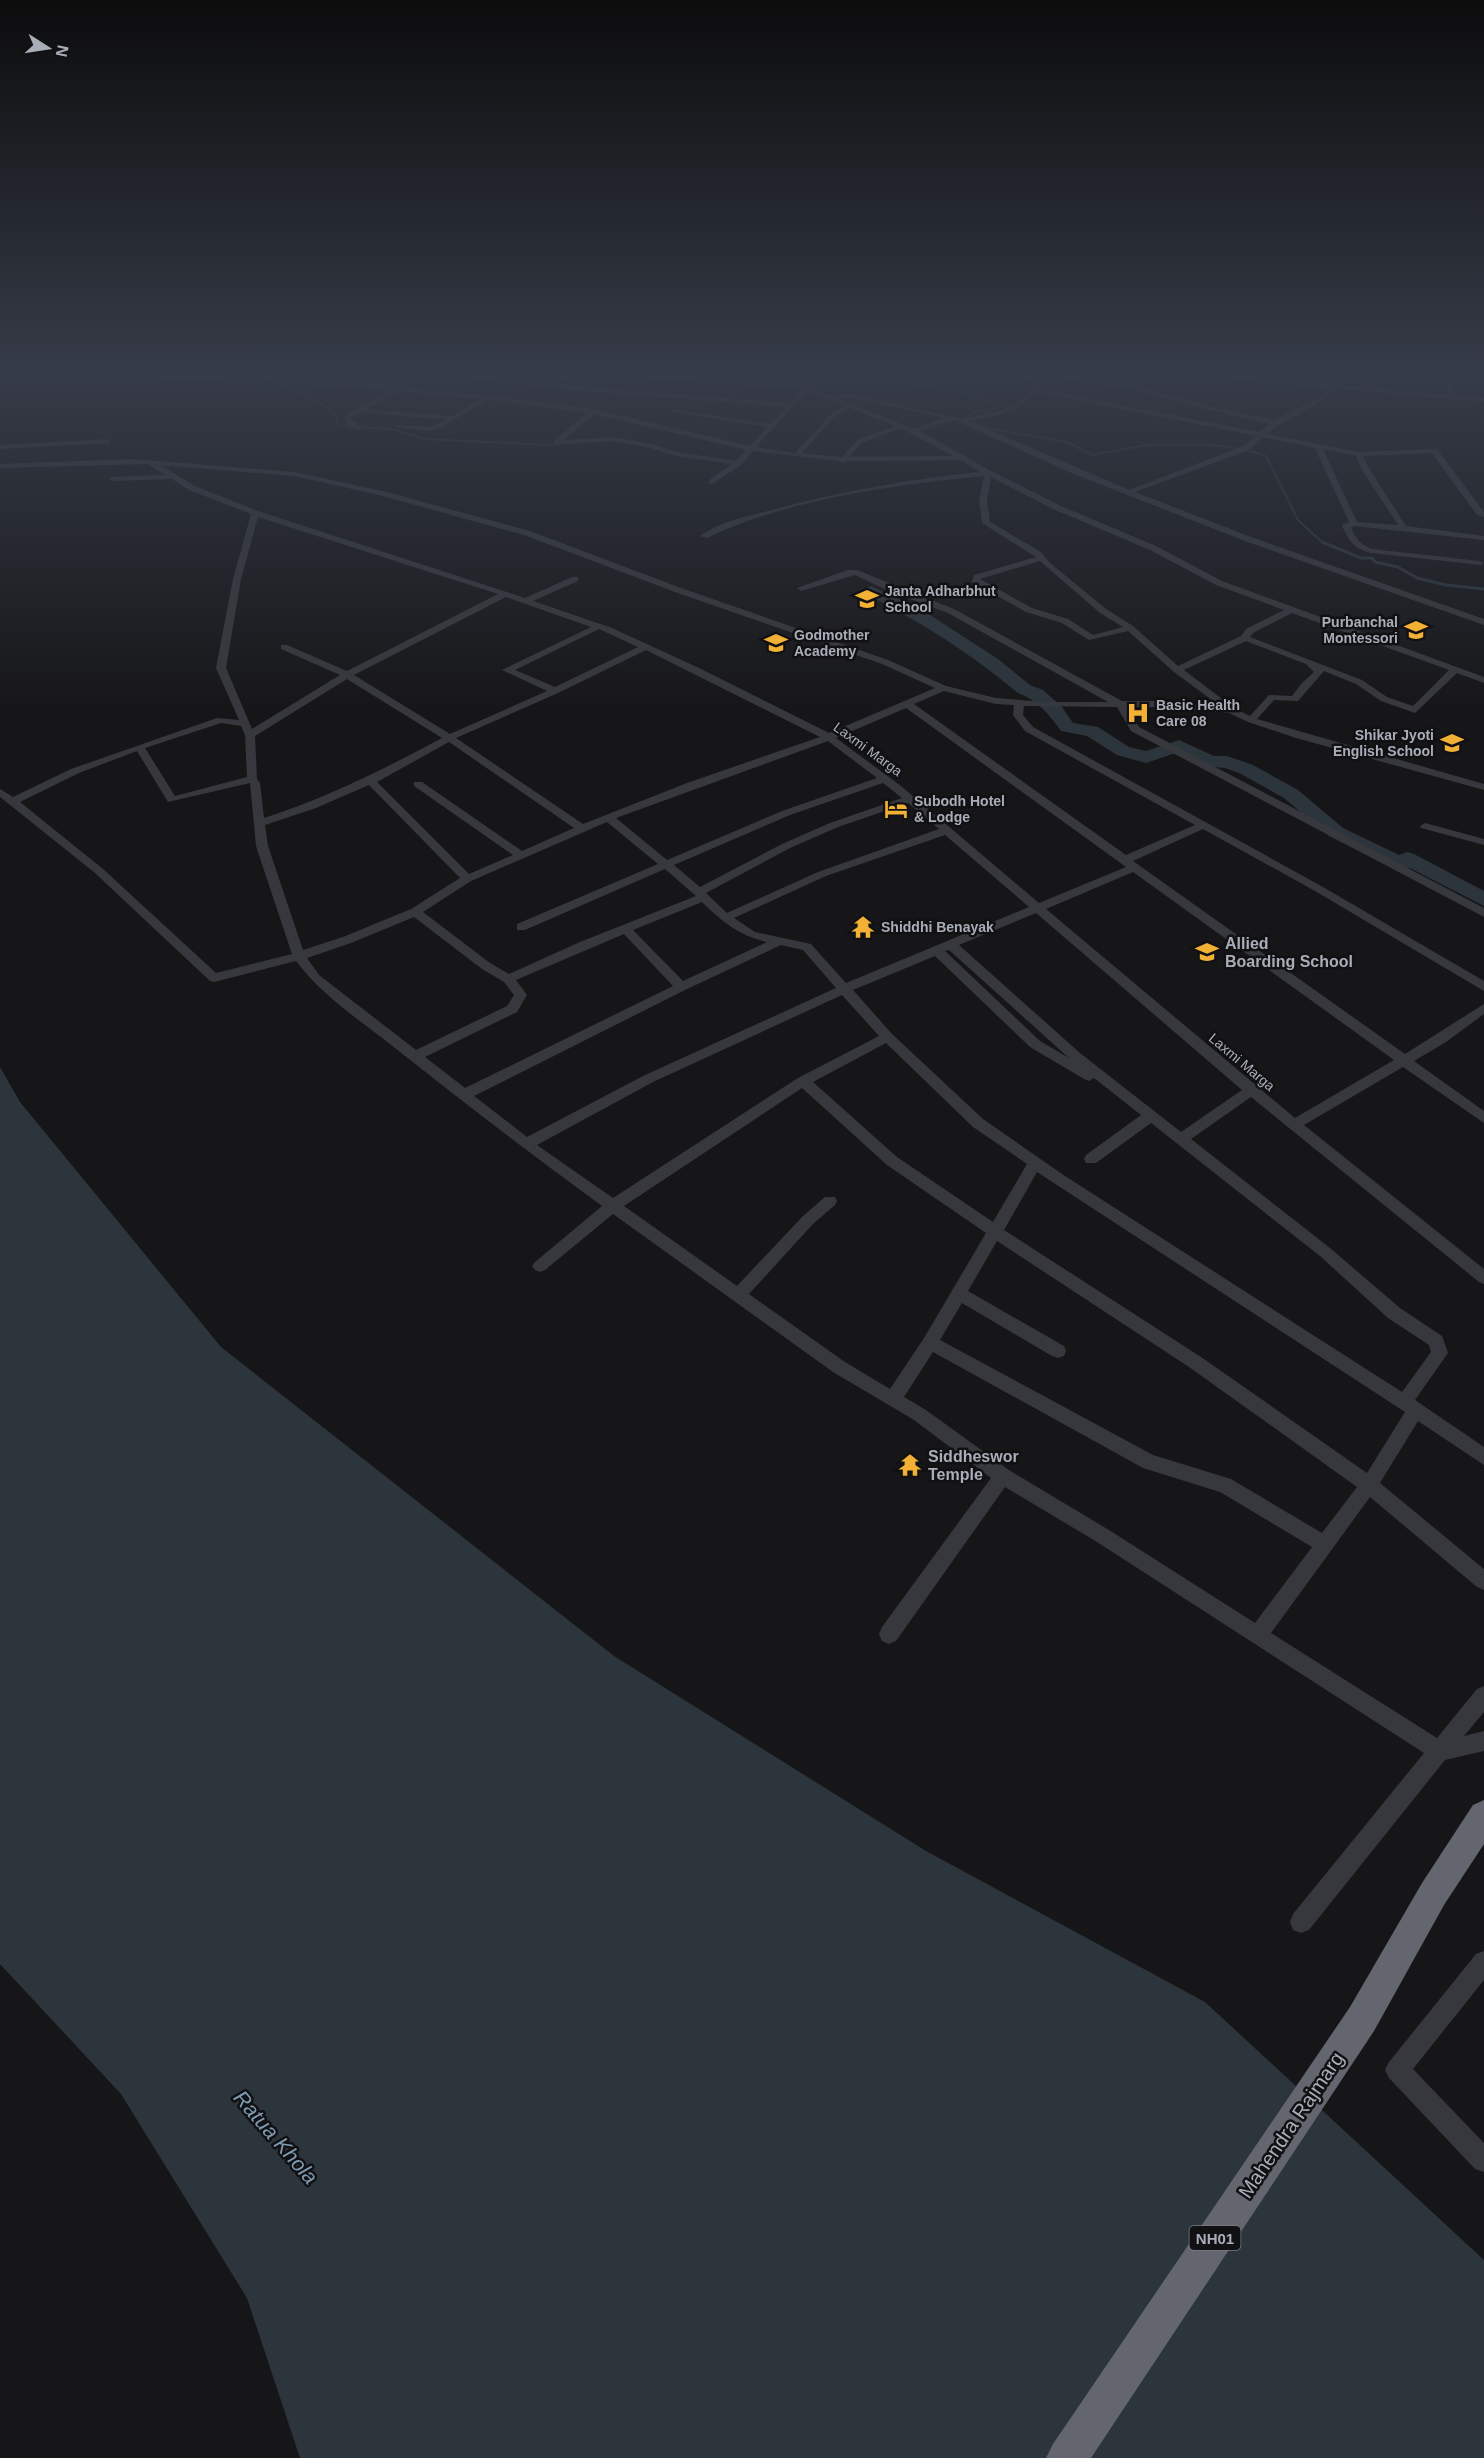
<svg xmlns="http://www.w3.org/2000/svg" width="1484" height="2458" font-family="Helvetica,sans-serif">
  <rect width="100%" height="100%" fill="#161618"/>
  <path fill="#2c353c" d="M0,1067L20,1102L221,1347L614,1656L926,1851L1205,2002L1484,2260V2458H300L247,2298L121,2094L0,1964Z"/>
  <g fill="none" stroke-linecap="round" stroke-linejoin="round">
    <path stroke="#2c353c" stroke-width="2" d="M123,369L165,378H221L247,381L268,378L281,373L348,369
      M713,369L744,379L797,383
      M268,378L313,398L337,415V423C356,430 374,426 394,430C405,432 415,437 426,439L551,445
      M808,384L895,380L963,392L996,404L994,409L973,413L968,417
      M969,421L992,429L1067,442L1092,455L1147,445H1214L1240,449
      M1249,451L1266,456L1298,520L1324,544"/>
    <path stroke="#2c353c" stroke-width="3" d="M1322,542L1361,558H1372L1375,562L1398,567L1417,578L1446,585L1484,589"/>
    <path fill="#2c353c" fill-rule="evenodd" d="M871,586L924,611L998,659L1030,685L1043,690L1062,707L1073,723L1098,727L1129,747L1146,751L1179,740L1214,756H1227L1253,765L1298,790L1343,828L1399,855L1407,852L1414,854L1484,891V906L1410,868L1402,871L1395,869L1329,836L1284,798L1239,773L1225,768L1203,766L1179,752L1146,763L1117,755L1087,736L1061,731C1049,714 1037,700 1018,693C970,653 921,622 866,594L863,591L866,588Z"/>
    <path fill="#37383d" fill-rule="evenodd" d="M585,369L799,385L798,369H804L805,386L827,395L851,394L962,419L998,411L1017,404L1042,382L1045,384L1040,389L1260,432L1270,424L1201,408L1137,390L1048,376L1051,374L1138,386L1204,405L1274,420L1322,396L1327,388L1143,369H1164L1360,387L1351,375V369H1357V375L1367,387L1448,395L1442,369H1448L1455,395L1484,398V402L1334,388C1318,410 1286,416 1267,434L1359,452L1437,449L1484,512V517L1477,515L1432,453L1363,456L1370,470L1406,526L1484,536V540L1354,526L1351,527C1355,538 1360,544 1372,549L1479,561L1483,563L1482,565L1371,553C1355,549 1348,541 1342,525L1349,522L1315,448L1263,437L1249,450L1135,492L1251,537L1484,619V625L1245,541L1074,474L954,420L920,431L991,471L1059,505L1156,546L1222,581L1484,677V683L1457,673L1415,713L1381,701L1356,684L1324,671L1298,701L1274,700L1257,719L1484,784V790L1296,738L1248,722L1229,713L1156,707H1127L1139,727L1484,908V917L1131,731L1117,707L1024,706L1023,715L1033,727L1323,887L1484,981V991L1315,891L1203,829L1133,861L1405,1054L1484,1004V1014L1446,1042L1414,1061L1484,1111V1123L1403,1067L1304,1125L1484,1269V1284L1479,1282L1251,1097L1191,1139L1330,1248L1400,1308L1442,1336L1448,1353L1415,1400L1484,1447V1465L1418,1421L1380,1483L1484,1569V1590L1477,1587L1370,1497L1271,1633L1437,1738L1477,1689L1484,1686V1712L1464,1736L1484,1731V1751L1445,1760L1309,1930L1301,1933L1293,1930L1290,1922L1293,1914L1424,1753L1097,1542L1005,1487L896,1641L889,1644L882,1641L879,1634L882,1627L991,1478L914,1420L833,1372L613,1214L545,1270L540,1272L535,1270L532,1266L535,1262L602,1206C532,1155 463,1102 395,1048C361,1021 322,996 296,961L214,982L210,981L95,873L0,797V789L13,797L71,769L217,718L239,720L216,668L233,579L251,514L189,490L172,479L113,481L109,479L113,477L165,475L148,464L0,468V464L133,459L294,472L383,491L530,531L681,588L888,660L946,686L996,698L1043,702H1108L948,613L891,592L855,575L801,591L797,588L848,570H857L954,609L1122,701H1156L1220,706L1174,672L1128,631L1089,640L1062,623L1026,612L972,582L974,575L1036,557L982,523L979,501L984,476C898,484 784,500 707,538L700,536C718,522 747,516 768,511C838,492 908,479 980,472L960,460L847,461L843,463L839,461L753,451L741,465L712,484H709V480L732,464L676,456L650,448L613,441L554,445V441L587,413L488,400L440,428L430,431L395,427L398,425L430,427L446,420L359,412L351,417V420L358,423L356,426L362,427L360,430L349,428L350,424L345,422V415L391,390L284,383L287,381L356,382L560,404L593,409L750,446L767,427L668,411L671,409L770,424L786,407L560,389L423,371L426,369L548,384L564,373ZM585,373L801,389H802L790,403L555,384L568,376ZM399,391L480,399L452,416L365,409ZM807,391L843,406L831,414L795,453L756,447ZM1037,392L1256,436L1243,446L1129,490L969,421C999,415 1013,414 1037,392ZM834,397L851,398L946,418L914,429ZM849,408L895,426L857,440L842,457L802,453L835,416ZM594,414L746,450L736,461L677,452L651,444L613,437L564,440ZM901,428L953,456L849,457L862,443ZM1323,449L1356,456L1362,470L1398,525L1357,522ZM160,465L294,476L379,495L524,535L675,592L882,664L935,688L829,733L699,668L612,628L533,601L578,581V577H572L525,598L258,511L195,486ZM991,477L1053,509L1150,550L1216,585L1284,610L1246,629L1241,636L1178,666L1133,626L1106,609L1050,563L1041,552L990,522L987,501ZM258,517L498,594L347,671L287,645H281V649L340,675L252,729L226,668L241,579ZM1040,561L1100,613L1123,627L1093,635L1068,619L1032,608L980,579ZM506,597L591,627L502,670L547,691L450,734L354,675ZM1292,613L1449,670L1413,706L1387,697L1362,680L1250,637L1253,633ZM599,629L638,647L555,687L515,670ZM1246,641L1306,664L1314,672L1301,684L1292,696L1269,695L1250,716L1234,708L1184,670ZM646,650L820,737L687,783L583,824L456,738L558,693ZM347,679L442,738C384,769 327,798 264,818L260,783L257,779L255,736ZM944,691L996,704L1014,705L1013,715L1025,731L1195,825L1126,855L914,704ZM906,708L1126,867L1039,903L901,786L836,738ZM221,723L241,726L245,735L247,777L175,796L145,748ZM828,741L877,778L782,811L667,860L616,818ZM449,742L574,828L522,851L422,782H414V786L513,855L469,874L377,782ZM137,751L168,802L250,783L256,846L292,954L216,973L103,869L20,802L79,773ZM883,783L902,798L830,823L782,844L700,887L674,865L790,815ZM369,785L460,878L411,909L343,937L303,950L268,846L265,825L316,808ZM908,803L939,829L818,872L727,913L706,893L790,848L838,827ZM607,822L658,864L517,924V930H525L665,869L696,896L580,942L509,974L490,963L423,912L471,881ZM945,835L1029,907L846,983L811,944L755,932L734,918L826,876ZM1133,872L1394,1060L1295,1118L1046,909ZM702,902C722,922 740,936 767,942L683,981L633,930ZM1036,913L1242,1090L1181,1132L1080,1053L959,945ZM414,917L482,969L504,982L514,995L507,1006L416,1050L319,975L307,958L351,943ZM624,934L673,986L465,1088L425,1057L517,1012L527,995L516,980ZM781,945L803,950L836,988L643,1076L527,1137L474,1096L685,990ZM949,950L1069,1058L1040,1041L945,951ZM935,956L1030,1047L1084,1079L1089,1081L1094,1078L1141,1115L1086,1155L1084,1159L1086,1163H1096L1151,1123L1320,1256L1388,1318L1429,1345L1431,1352L1402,1392L1065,1176L983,1119L892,1034L853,990ZM842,995L879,1036L798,1078L613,1198L537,1145L653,1082ZM886,1043L973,1127L1027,1164L993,1222L897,1157L813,1082ZM802,1088L887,1165L986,1233L924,1338L890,1389L845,1362L749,1294L813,1224L835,1205L837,1201L835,1197H825L803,1216L737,1286L624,1206ZM1037,1172L1405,1412L1367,1473L1201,1357L1004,1230ZM997,1241L1189,1367L1357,1487L1322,1533L1231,1479L1153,1455L940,1340L962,1303L1052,1356L1058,1358L1064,1356L1066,1351L1064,1346L968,1291ZM933,1352L1143,1468L1220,1492L1312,1547L1255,1623L1109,1530L1009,1470L926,1410L904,1397Z
      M961,369H976L1050,380L1047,382Z
      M108,439L111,443L0,449V445Z
      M1425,823L1484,839V845L1421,828L1420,826Z
      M1484,1951V1980L1413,2069L1484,2143V2172L1475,2169L1389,2078L1385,2070L1389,2062L1476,1954Z"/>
    <path fill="#63666e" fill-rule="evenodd" d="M1484,1800V1844L1444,1905L1374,2031L1091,2458H1046L1053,2444L1350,2007L1422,1883L1473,1805Z"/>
  </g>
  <linearGradient id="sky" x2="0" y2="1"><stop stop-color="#0c0c0d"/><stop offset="0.52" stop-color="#363c48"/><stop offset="1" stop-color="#363c48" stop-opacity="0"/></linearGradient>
  <rect width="1484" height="713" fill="url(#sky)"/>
  <defs>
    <g id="school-bare" transform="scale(1.8)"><path d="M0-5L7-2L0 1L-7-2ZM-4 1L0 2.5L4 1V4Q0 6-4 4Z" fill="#f2b134" stroke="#111113" stroke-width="2.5" paint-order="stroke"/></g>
    <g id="hospital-bare" transform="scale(1.8)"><path d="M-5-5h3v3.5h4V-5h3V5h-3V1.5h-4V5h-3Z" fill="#f2b134" stroke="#111113" stroke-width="2.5" paint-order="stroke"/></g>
    <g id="hotel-bare" transform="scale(1.8)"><path d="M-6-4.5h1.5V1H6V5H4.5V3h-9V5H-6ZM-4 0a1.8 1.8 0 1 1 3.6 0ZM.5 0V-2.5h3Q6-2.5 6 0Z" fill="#f2b134" stroke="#111113" stroke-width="2.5" paint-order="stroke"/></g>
    <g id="temple-bare" transform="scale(1.8)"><path d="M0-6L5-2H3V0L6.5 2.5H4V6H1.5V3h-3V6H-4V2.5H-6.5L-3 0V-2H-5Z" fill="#f2b134" stroke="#111113" stroke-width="2.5" paint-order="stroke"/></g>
  </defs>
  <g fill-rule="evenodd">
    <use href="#school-bare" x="867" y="599"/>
    <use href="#school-bare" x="1416" y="630"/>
    <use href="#school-bare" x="776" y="643"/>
    <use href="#hospital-bare" x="1138" y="713"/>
    <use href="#school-bare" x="1452" y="743"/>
    <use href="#hotel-bare" x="896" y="809"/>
    <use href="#temple-bare" x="863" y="927"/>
    <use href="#school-bare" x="1207" y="952"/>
    <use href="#temple-bare" x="910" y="1465"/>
  </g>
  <g text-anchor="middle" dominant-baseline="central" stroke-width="5" stroke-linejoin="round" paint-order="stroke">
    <g font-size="14" font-weight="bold" fill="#a8adb8" stroke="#111113" text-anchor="start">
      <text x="885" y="591">Janta Adharbhut<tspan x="885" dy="16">School</tspan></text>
      <text x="1398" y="622" text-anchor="end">Purbanchal<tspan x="1398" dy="16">Montessori</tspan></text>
      <text x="794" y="635">Godmother<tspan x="794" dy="16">Academy</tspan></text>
      <text x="1156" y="705">Basic Health<tspan x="1156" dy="16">Care 08</tspan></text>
      <text x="1434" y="735" text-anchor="end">Shikar Jyoti<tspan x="1434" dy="16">English School</tspan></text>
      <text x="914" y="801">Subodh Hotel<tspan x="914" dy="16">&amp; Lodge</tspan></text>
      <text x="881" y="927">Shiddhi Benayak</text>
    </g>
    <g font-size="14" fill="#a8adb8" stroke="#111113">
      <text transform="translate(868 749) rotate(36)">Laxmi Marga</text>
      <text transform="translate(1242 1062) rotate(40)">Laxmi Marga</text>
    </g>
    <rect fill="#111113" stroke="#7b7e86" stroke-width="1.5" x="1189.5" y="2226" width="51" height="24" rx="4.5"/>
    <g font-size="15" font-weight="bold" fill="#a8adb8">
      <text x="1215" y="2238">NH01</text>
    </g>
    <g font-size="16" font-weight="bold" fill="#a8adb8" stroke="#111113" text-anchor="start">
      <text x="1225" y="943">Allied<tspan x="1225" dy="18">Boarding School</tspan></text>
      <text x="928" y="1456">Siddheswor<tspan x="928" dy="18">Temple</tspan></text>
    </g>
    <g font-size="20" fill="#a8adb8" stroke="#111113">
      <text transform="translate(1291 2125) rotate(-56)">Mahendra Rajmarg</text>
    </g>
    <g font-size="21" font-style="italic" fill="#7f9bb3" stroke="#111113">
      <text transform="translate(276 2137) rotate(49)">Ratua Khola</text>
    </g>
  </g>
  <g transform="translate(48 48) rotate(102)" stroke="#111113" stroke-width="4.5" paint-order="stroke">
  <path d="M0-4.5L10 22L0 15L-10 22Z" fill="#a8adb8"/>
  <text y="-9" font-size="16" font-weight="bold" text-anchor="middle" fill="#a8adb8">N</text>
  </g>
</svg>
